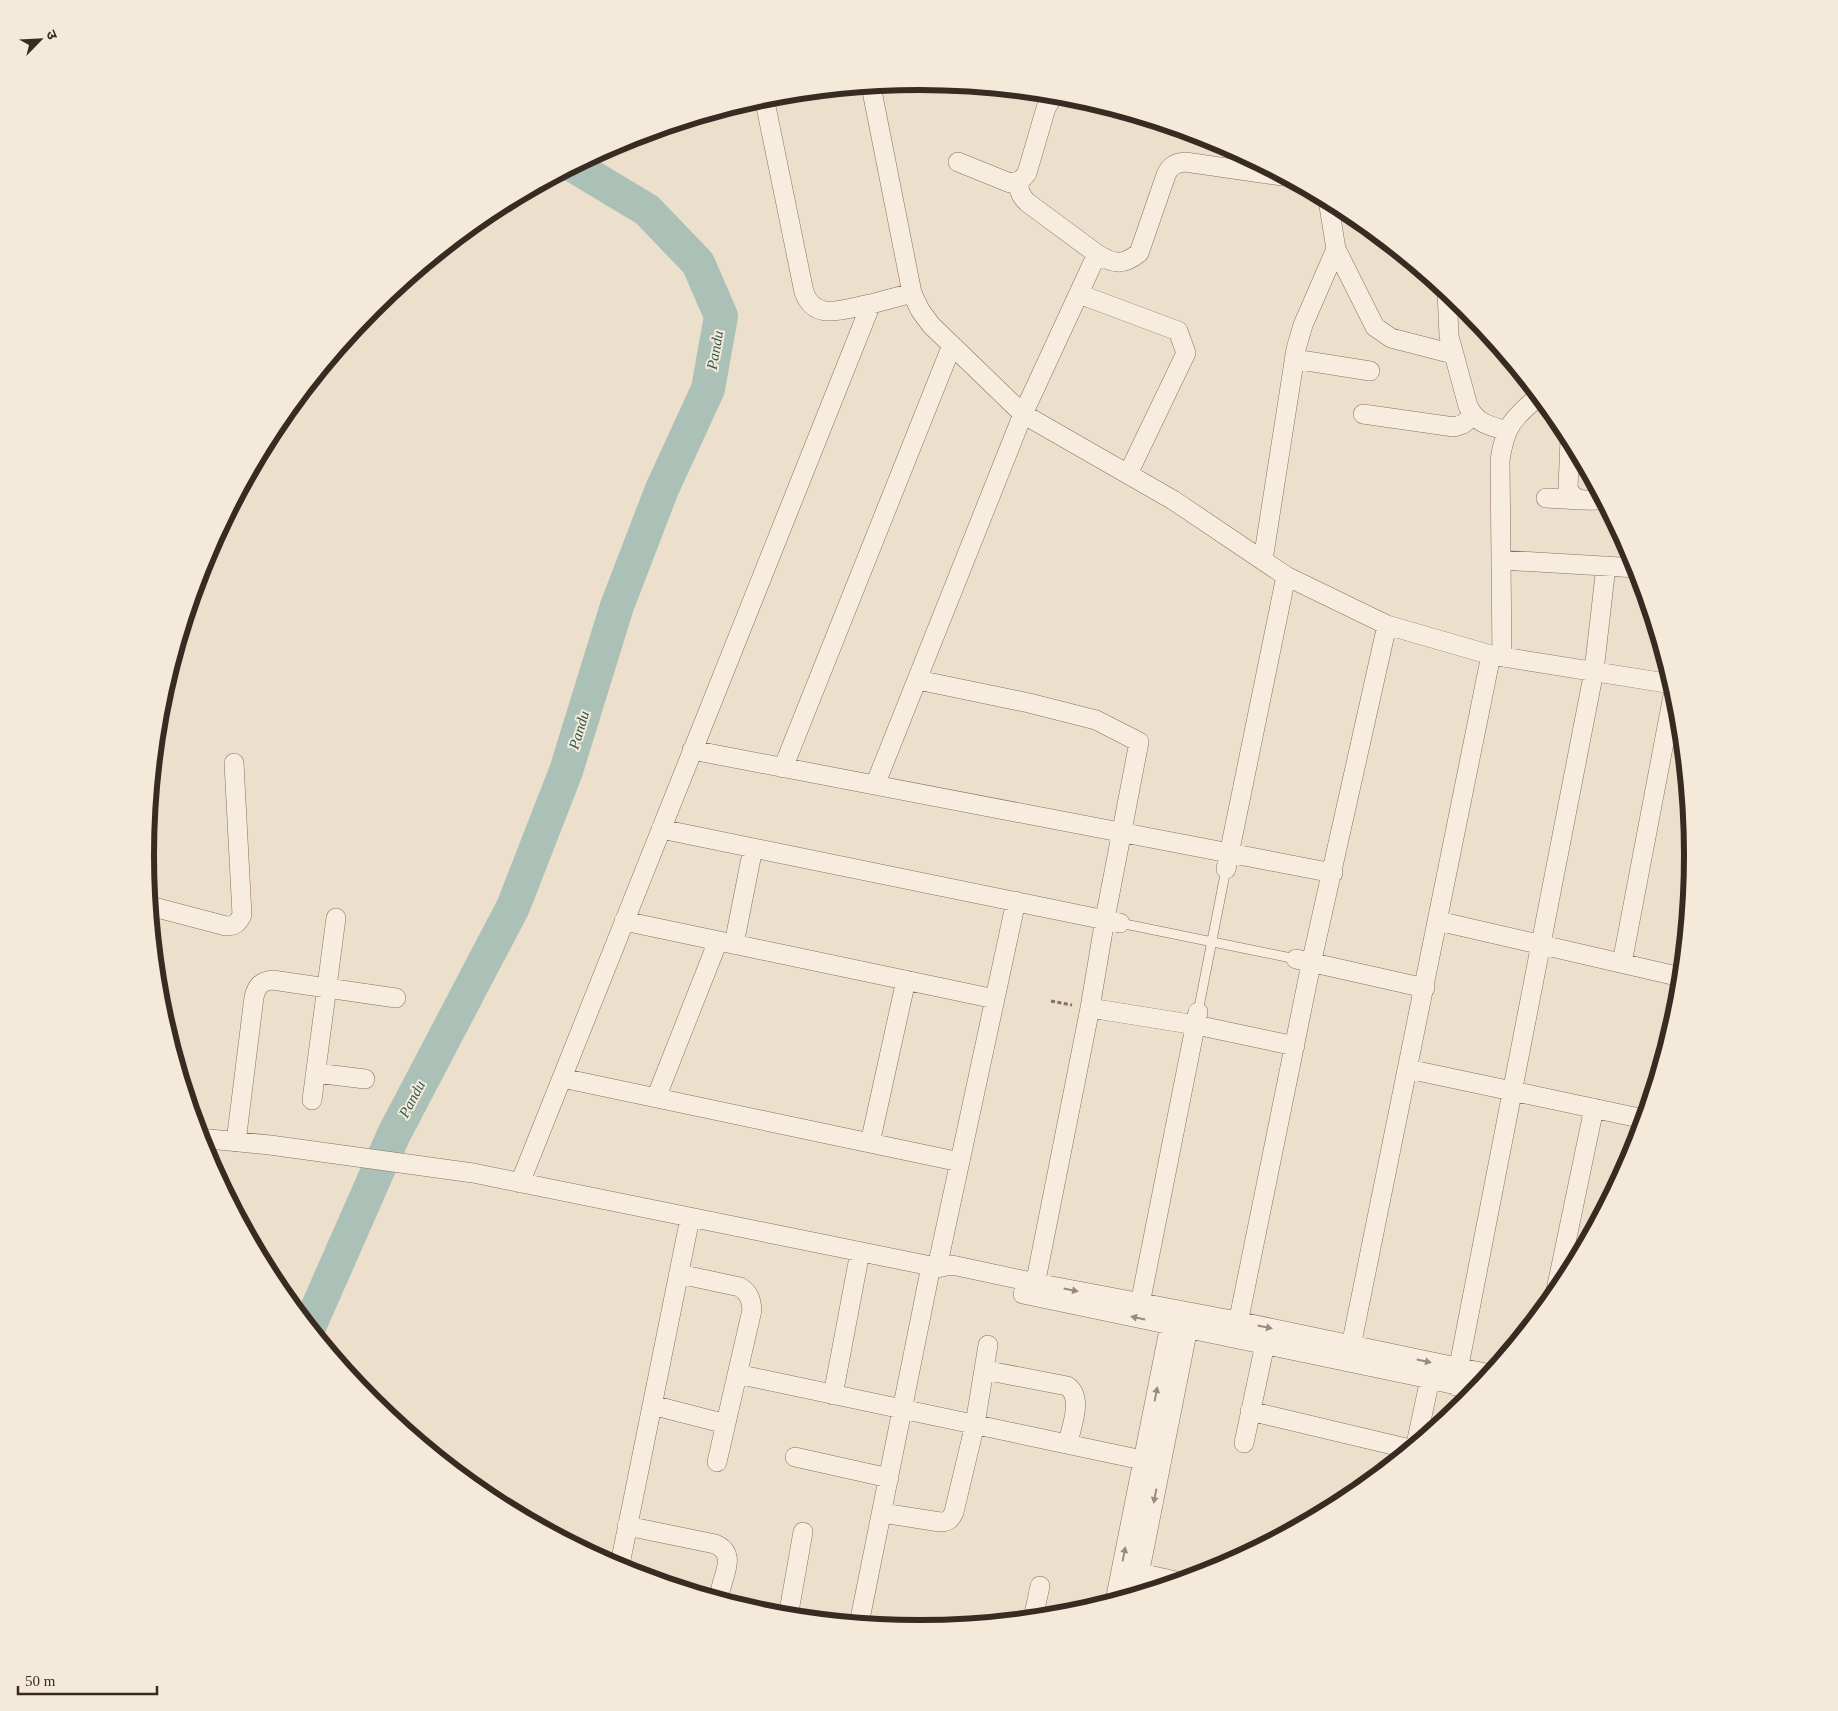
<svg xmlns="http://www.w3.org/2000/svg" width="1838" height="1711" font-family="'Times New Roman','Noto Sans Devanagari',serif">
  <rect width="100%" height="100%" fill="#ecdfcb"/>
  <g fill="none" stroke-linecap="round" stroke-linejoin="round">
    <path stroke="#abc1b8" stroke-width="34" d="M309,1327L394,1134L513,907L566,771L617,606L662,489L708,389L721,316L698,263L647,210L574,166"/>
    <g stroke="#887160" stroke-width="10">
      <path id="service" d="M1120,923L1296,959
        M1198,1012L1226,869"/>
    </g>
    <g stroke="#887160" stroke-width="20">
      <path id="minor" d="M871,86L912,293L920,310L931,325L1023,414L1173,500L1286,576L1387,625L1491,655L1672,684
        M764,97L804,292C815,323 845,308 871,304
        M958,162L1010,183C1019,182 1022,180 1027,173L1046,108L1054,95
        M1018,182C1019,191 1021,197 1028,203L1097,254C1114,264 1122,266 1139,253L1166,175C1170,166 1175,163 1185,162L1282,176
        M1336,249L1375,327L1391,338L1453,354
        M1447,292L1449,336L1468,406C1477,424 1488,425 1507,431
        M1079,294L1178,331L1186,353L1128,474
        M1294,359L1370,371
        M1363,414L1454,427L1463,424L1473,416
        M1570,439L1568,488C1573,503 1589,500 1603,500
        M1546,498L1581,500
        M1263,560L1296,349L1303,325L1336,249L1328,200
        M1501,560L1637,568
        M1502,657L1500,460C1505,426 1513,418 1539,396
        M918,680L1029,703L1096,720L1139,742L1105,919L1090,1008L1033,1295
        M692,750L1333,873
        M783,768L952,345
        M875,785L1023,414L1097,254
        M661,829L1120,923
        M1226,869L1286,576
        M150,906L226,926C235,926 238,923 242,915L234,763
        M624,921L995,999
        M1438,921L1681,977
        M734,944L753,848
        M1296,959L1425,988
        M1622,963L1674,690
        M1090,1008L1196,1025L1295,1046
        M1408,1069L1644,1119
        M316,1073L365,1079
        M562,1078L960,1162
        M656,1098L718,941
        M312,1100L336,918
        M199,1138L270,1145L473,1173L931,1266L937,1268L952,1265L1036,1283L1237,1321L1490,1374
        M236,1142L254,997C257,986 260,982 272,980L396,998
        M870,1143L906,980
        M520,1183L871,304L912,293
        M937,1268L1016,901
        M679,1274L740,1287C749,1293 751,1299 752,1310L717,1462
        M1023,1294L1430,1379L1477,1390
        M1555,1295L1594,1108
        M1140,1304L1198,1012
        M1235,1338L1311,964L1387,625
        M1348,1361L1491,655
        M984,1370L1067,1386C1084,1397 1071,1427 1068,1443
        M737,1374L1161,1464
        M1455,1386L1594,671L1606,566
        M833,1395L860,1252
        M652,1405L726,1424
        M1250,1411L1410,1449
        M1244,1443L1265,1344
        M1416,1444L1430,1379
        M795,1457L889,1478
        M882,1513L940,1522C948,1522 951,1519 954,1512L975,1424L988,1345
        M627,1526L715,1544C736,1553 725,1571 721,1588
        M619,1569L690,1218
        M1140,1573L1180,1582
        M1135,1595L1188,1328
        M1115,1601L1170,1325
        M788,1617L803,1532
        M1033,1619L1040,1586
        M859,1624L931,1266"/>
    </g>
    <path stroke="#887160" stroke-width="3" stroke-dasharray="4 2.5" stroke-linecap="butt" d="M1051,1001L1072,1005"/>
    <use href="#service" stroke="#f7edde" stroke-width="9"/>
    <use href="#minor" stroke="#f7edde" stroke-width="19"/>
  </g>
  <defs><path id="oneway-solid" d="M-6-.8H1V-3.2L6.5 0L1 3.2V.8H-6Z" transform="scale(1.25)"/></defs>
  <g fill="#988c80">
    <use href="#oneway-solid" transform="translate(1071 1290) rotate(11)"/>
    <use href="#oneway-solid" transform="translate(1138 1318) rotate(-168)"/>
    <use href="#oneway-solid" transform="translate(1265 1327) rotate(12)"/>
    <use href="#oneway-solid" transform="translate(1424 1361) rotate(12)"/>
    <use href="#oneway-solid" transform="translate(1156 1394) rotate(-79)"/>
    <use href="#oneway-solid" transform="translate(1155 1496) rotate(101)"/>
    <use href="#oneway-solid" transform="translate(1124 1554) rotate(-79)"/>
  </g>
  <g text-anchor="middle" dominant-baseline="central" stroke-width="4" stroke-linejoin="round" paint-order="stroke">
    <g font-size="15" font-style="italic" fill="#325952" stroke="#f4eada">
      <text transform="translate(715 350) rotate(-80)">Pandu</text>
      <text transform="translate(579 730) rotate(-73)">Pandu</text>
      <text transform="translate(412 1099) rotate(-62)">Pandu</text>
    </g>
  </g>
  <path d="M0 0H1838V1711H0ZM154 855a765 765 0 1 1 1530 0a765 765 0 1 1-1530 0Z" fill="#f4eada" fill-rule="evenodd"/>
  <path fill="none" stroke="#3a2b22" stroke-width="6" d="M154 855a765 765 0 1 1 1530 0a765 765 0 1 1-1530 0Z"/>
  <g transform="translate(40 40) rotate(66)" stroke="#f4eada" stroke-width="4" paint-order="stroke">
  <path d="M0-4L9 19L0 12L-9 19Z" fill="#3a2b22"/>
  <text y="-8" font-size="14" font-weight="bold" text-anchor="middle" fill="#3a2b22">उ</text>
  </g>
  <path d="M18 1686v8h139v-8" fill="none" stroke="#3a2b22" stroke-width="2.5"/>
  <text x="25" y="1686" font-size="15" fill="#3a2b22" stroke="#f4eada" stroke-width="4" paint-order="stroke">50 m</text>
</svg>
